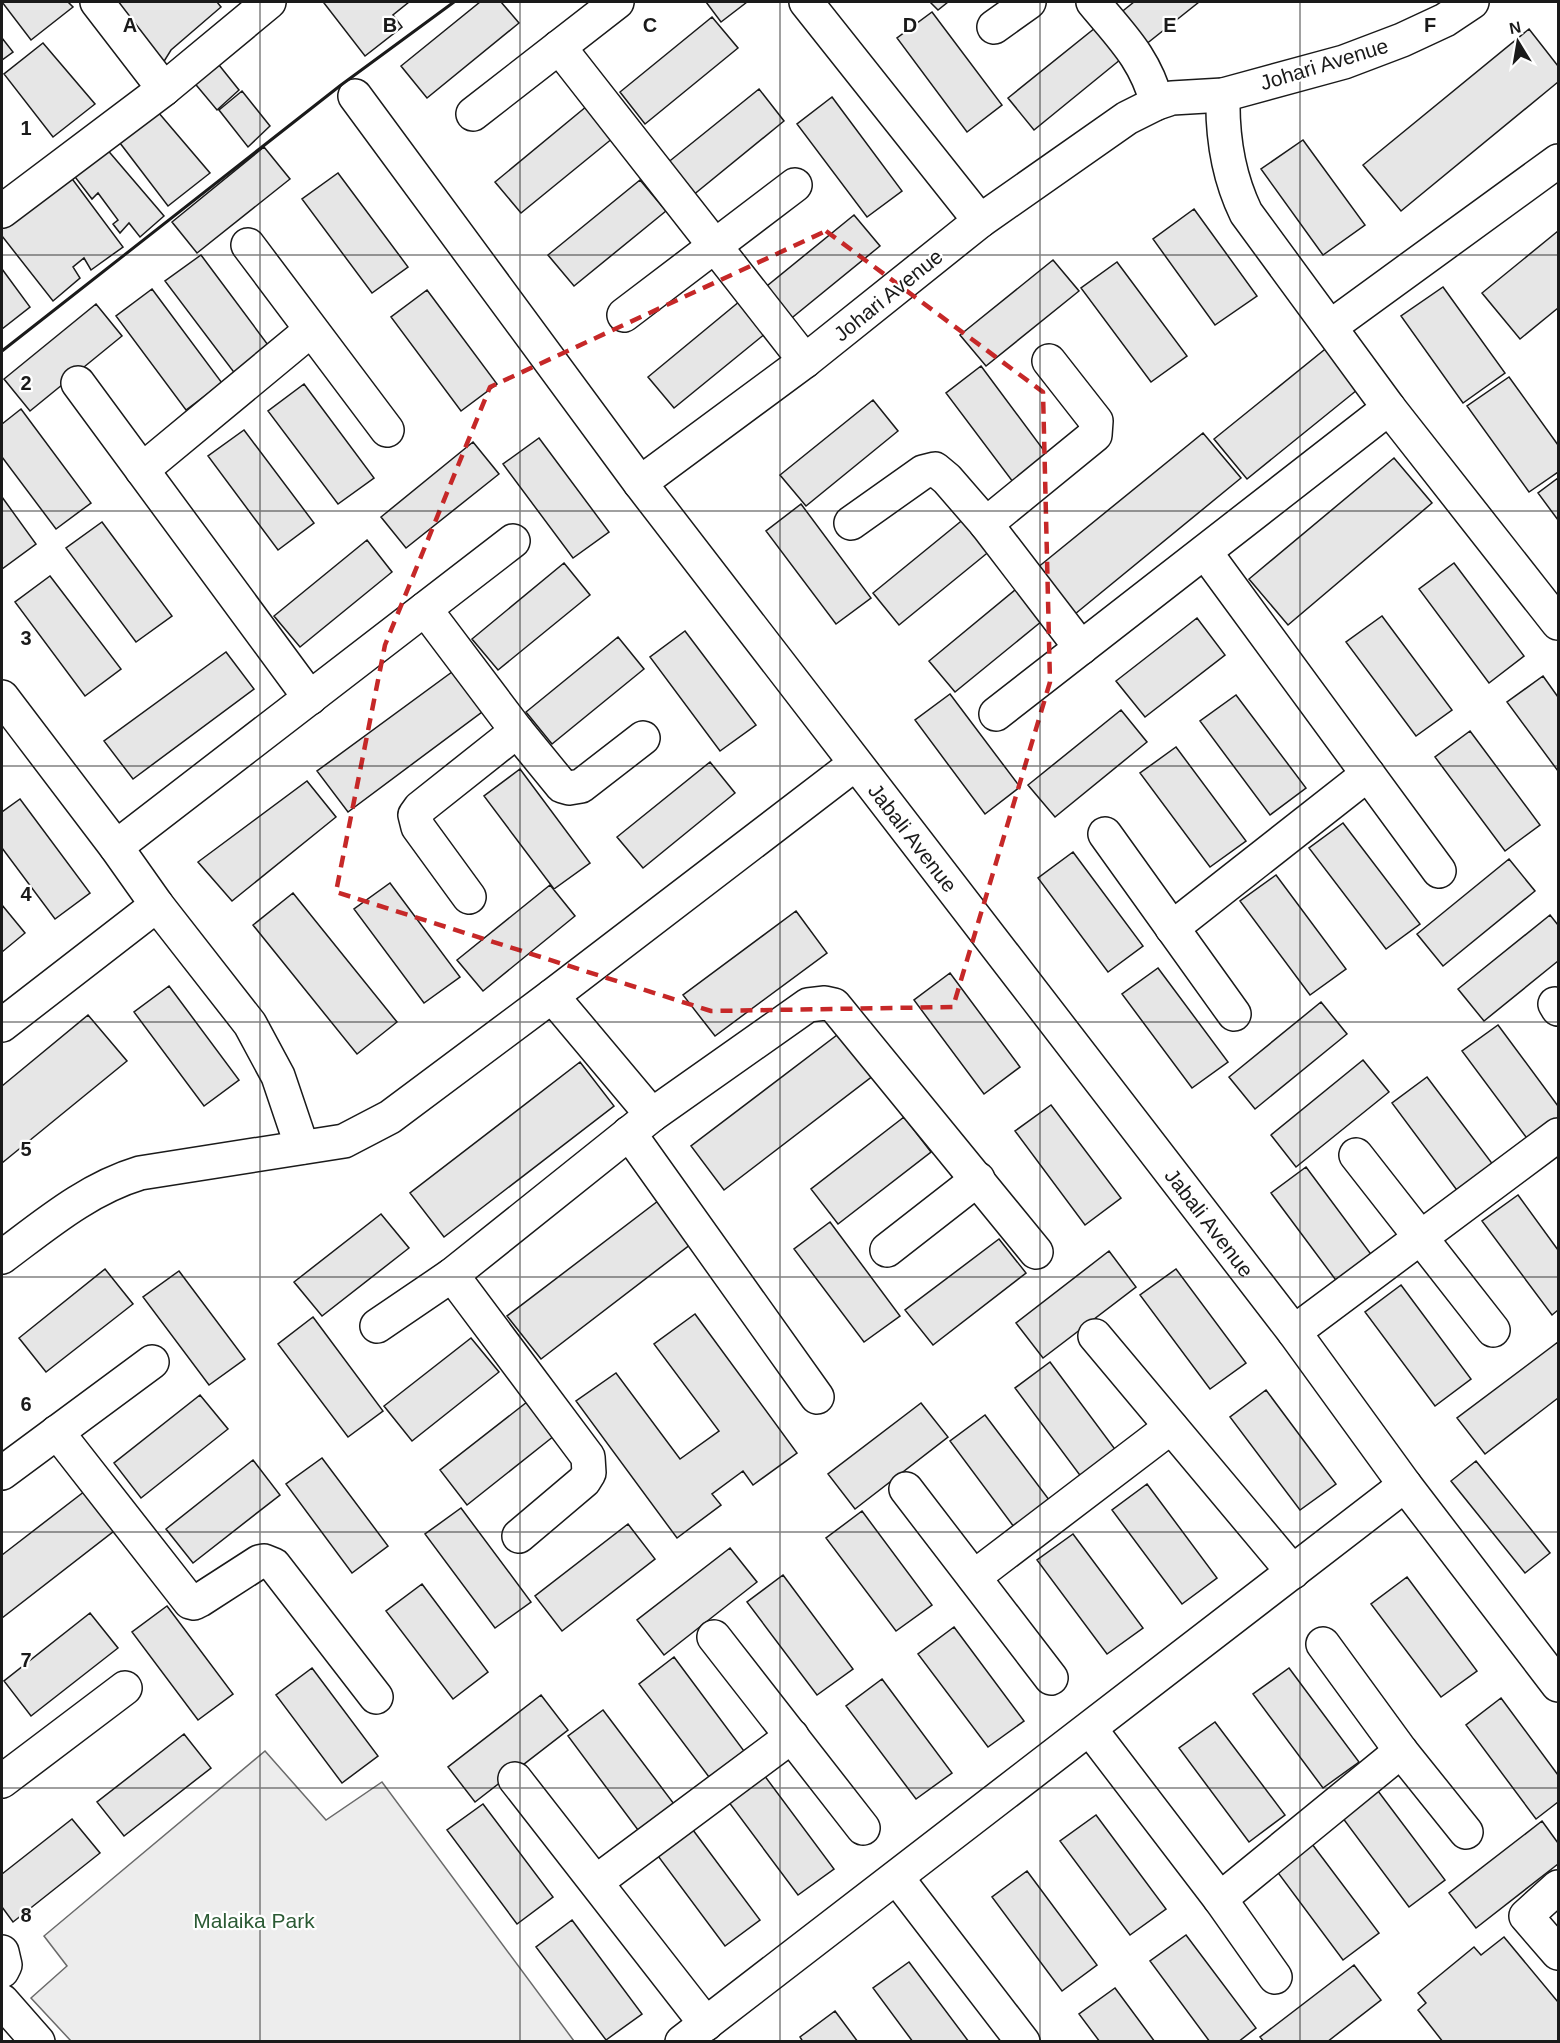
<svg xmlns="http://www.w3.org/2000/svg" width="1560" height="2043" font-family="Arial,sans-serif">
  <rect width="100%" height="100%" fill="#fff"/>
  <path fill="#ededed" stroke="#6a6a6a" stroke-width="1.5" d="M265,1751L326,1820L382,1782L574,2041H71L31,1998L67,1966L44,1936Z"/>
  <path fill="#e6e6e6" stroke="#1a1a1a" stroke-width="1.5" d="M2,2H68L73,7L31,40Z
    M104,2H217L221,7L171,50L163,63Z
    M326,2H409L393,15L402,27L365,56L324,3Z
    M480,2H501L519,23L427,98L401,66Z
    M706,2H747L721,22Z
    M930,2H948L938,10Z
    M1134,2H1199L1145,45L1119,14Z
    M932,12L1002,105L967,132L897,38Z
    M712,17L738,48L645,124L620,92Z
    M1100,24L1126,55L1034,130L1008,98Z
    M1529,29L1558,66V82L1401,211L1363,165Z
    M2,38L13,52L2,60Z
    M43,43L95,104L53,137L4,74Z
    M211,55L239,90L217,110L187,74Z
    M759,89L784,121L692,196L666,164Z
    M242,91L270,126L248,147L219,110Z
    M832,97L902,191L867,217L797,124Z
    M587,106L613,138L521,213L495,182Z
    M158,112L210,173L168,206L120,143Z
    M1303,140L1365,225L1323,255L1261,169Z
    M105,147L164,216L140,237L129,223L120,233L113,224L118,220L98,193L92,199L72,173Z
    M264,147L290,179L197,253L172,222Z
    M338,173L408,267L372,293L302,199Z
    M70,176L123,247L91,270L84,258L73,267L80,278L53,301L2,236V228Z
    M640,180L666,211L574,286L548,255Z
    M1194,209L1257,296L1215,325L1153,239Z
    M854,215L880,246L788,321L762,290Z
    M1558,231V308L1520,339L1482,293Z
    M201,255L271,349L236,375L165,281Z
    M1053,260L1079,291L986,366L960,335Z
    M1117,262L1187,356L1151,382L1081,288Z
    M2,269L30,307L2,329Z
    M1443,287L1505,373L1463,403L1401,316Z
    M152,289L222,383L186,410L116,316Z
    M427,290L497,384L461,411L391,317Z
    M740,301L766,333L674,408L648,377Z
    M96,304L122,336L30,411L4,379Z
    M1329,346L1362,386L1247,479L1214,439Z
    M981,366L1051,460L1016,486L946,393Z
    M1509,377L1558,445V472L1529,492L1467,406Z
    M304,384L374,478L338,504L268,411Z
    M873,400L898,431L806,506L780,475Z
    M21,409L91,503L56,529L2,457V424Z
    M244,430L314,523L278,550L208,456Z
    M1203,433L1241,478L1075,614L1037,568Z
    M539,438L609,532L573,558L503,464Z
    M473,442L499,474L406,548L381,517Z
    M1394,458L1432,503L1288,625L1249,579Z
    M1558,478V520L1538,493Z
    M2,497L36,544L2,569Z
    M801,504L871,598L836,624L766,531Z
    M965,518L991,550L899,625L873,593Z
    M102,522L172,616L136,642L66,548Z
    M367,540L392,572L300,647L274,616Z
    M564,563L590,595L498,670L472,639Z
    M1454,563L1524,656L1489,683L1419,589Z
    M50,576L121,669L85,696L15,602Z
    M1021,585L1047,617L955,692L929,661Z
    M1382,616L1452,710L1416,736L1346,642Z
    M1197,618L1225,655L1145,717L1116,681Z
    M685,631L756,725L720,751L650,657Z
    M618,637L644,669L552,744L526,712Z
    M226,652L254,689L133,779L104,741Z
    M452,672L482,712L348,812L317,771Z
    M1543,676L1558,697V771L1507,702Z
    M950,694L1020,787L985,814L915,720Z
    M1236,695L1306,788L1270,815L1200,721Z
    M1121,710L1147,742L1055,817L1028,785Z
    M1470,731L1540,825L1505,851L1435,757Z
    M1176,747L1246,841L1210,867L1140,773Z
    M710,762L735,793L643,868L617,837Z
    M520,769L590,863L554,889L484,796Z
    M307,781L336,817L232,901L198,862Z
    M20,799L90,893L55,919L2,848V812Z
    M1343,823L1420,924L1386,949L1309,848Z
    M1073,852L1143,946L1108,972L1038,878Z
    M1509,859L1535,891L1443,966L1417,934Z
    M1276,875L1346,969L1310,995L1240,901Z
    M390,883L460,977L424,1003L354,909Z
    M550,885L575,916L483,991L457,960Z
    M293,893L397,1022L357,1054L253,925Z
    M2,905L25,933L2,952Z
    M796,911L827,953L715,1036L683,995Z
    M1550,915L1558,925V961L1484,1021L1458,989Z
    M1158,968L1228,1062L1192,1088L1122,994Z
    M950,973L1020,1067L984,1094L914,1000Z
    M169,986L239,1080L204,1106L134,1012Z
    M1321,1002L1347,1034L1255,1109L1229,1077Z
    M88,1015L127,1061L2,1163V1086Z
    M1498,1025L1558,1106V1125L1532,1145L1462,1051Z
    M841,1032L874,1075L724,1190L691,1146Z
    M1363,1060L1389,1092L1296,1167L1271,1135Z
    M580,1062L614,1106L444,1237L410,1193Z
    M1427,1077L1497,1170L1462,1197L1392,1103Z
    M1051,1105L1121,1198L1085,1225L1015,1131Z
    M904,1117L931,1152L838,1224L811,1189Z
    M1306,1167L1376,1261L1341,1287L1271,1193Z
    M1518,1195L1558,1250V1310L1552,1315L1482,1221Z
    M658,1201L691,1244L541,1359L507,1316Z
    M381,1214L409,1248L322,1316L294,1282Z
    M830,1222L900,1316L864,1342L794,1249Z
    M999,1239L1026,1273L933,1345L905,1310Z
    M1109,1251L1136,1287L1043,1358L1016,1323Z
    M105,1269L133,1304L46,1372L19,1338Z
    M1176,1269L1246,1363L1210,1389L1140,1295Z
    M179,1271L245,1359L209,1385L143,1297Z
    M1401,1285L1471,1379L1435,1406L1365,1312Z
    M695,1314L797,1453L753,1485L743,1471L712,1494L721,1505L677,1538L576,1401L616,1373L680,1459L719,1431L654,1344Z
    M313,1317L383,1411L348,1437L278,1344Z
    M471,1338L499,1372L412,1441L384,1406Z
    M1558,1342V1398L1485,1454L1457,1418Z
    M1050,1362L1120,1456L1085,1482L1015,1388Z
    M1266,1390L1336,1484L1300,1510L1230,1417Z
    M200,1395L228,1429L141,1498L114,1463Z
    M527,1402L554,1436L467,1505L440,1470Z
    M921,1403L948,1437L855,1509L828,1474Z
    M985,1415L1056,1509L1020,1535L950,1441Z
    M322,1458L388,1546L352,1573L286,1484Z
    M253,1460L280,1495L193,1563L166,1529Z
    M1476,1461L1550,1553L1525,1573L1451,1481Z
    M1147,1484L1217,1578L1182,1604L1112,1510Z
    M85,1491L114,1531L2,1618V1555Z
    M461,1508L531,1602L495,1628L425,1534Z
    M862,1511L932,1605L896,1631L826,1538Z
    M628,1524L655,1559L562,1631L535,1596Z
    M1073,1534L1143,1628L1107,1654L1037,1560Z
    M730,1548L757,1582L664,1655L637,1620Z
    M783,1575L853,1669L817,1695L747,1602Z
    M1407,1577L1477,1671L1441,1697L1371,1604Z
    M422,1584L488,1672L453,1699L386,1611Z
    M167,1606L233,1694L198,1720L132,1632Z
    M90,1613L118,1648L31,1716L4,1681Z
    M954,1627L1024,1721L988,1747L918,1654Z
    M674,1657L744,1751L709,1777L639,1684Z
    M312,1668L378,1756L342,1783L276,1695Z
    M1289,1668L1359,1762L1323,1788L1253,1694Z
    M882,1679L952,1773L916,1799L846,1706Z
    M541,1695L568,1730L475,1802L448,1767Z
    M1501,1698L1558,1775V1802L1536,1819L1466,1725Z
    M603,1710L674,1804L638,1830L568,1736Z
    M1215,1722L1285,1815L1249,1842L1179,1748Z
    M184,1734L211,1768L124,1836L97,1802Z
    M764,1775L834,1869L798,1895L728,1801Z
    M1375,1787L1445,1880L1409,1907L1339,1813Z
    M483,1804L553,1897L517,1924L447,1830Z
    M1096,1815L1166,1909L1130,1935L1060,1841Z
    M72,1819L100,1853L13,1922L2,1907V1874Z
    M1542,1821L1558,1843V1864L1476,1928L1449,1893Z
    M690,1826L760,1920L725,1946L655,1852Z
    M1309,1840L1379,1933L1343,1960L1273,1866Z
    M1027,1871L1097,1965L1062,1991L992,1897Z
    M572,1920L642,2014L606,2040L536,1947Z
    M1186,1935L1256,2028L1238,2042H1210L1150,1961Z
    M1504,1937L1558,2002V2042H1443L1418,2010L1426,2003L1418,1993L1474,1947L1481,1955Z
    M909,1962L969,2042H913L873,1988Z
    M1354,1965L1381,2000L1327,2042H1264L1260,2037Z
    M1115,1988L1155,2042H1100L1079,2014Z
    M835,2011L858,2042H803L800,2037Z"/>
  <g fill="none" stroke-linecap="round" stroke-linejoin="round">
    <g stroke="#1a1a1a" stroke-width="36">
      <g id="minor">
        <path d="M97,2L164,89"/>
        <path d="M806,2L980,221"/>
        <path d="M1093,2C1121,36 1145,58 1157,103"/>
        <path id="s1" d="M1472,2L1445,20L1402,40L1344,62L1223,95L1172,98L1157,103L1127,118L980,221L805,361L640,483L1294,1332L1405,1485L1558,1685"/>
        <path d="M994,27L1029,2"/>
        <path d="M559,47L805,361"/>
        <path d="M1223,95C1222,136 1228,176 1246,213L1389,408L1558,623"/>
        <path d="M355,96L640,483"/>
        <path d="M473,114L617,2"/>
        <path d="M2,211L164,89L269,2"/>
        <path d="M248,245L387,430"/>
        <path d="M624,315L795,185"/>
        <path d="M1330,327L1558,161"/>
        <path d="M78,383L310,698"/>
        <path d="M142,470L311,330"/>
        <path d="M851,523L923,472L935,469L947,479L986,524L1081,648"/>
        <path d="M986,524L1095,435L1096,421L1049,361"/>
        <path d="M1205,552L1439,871"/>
        <path d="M425,609L517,731L562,786L569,788L581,786L643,738"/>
        <path d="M2,697L116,847L157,905L250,1024L278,1076L302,1147"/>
        <path d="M996,714L1389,408"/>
        <path d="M1105,834L1234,1014"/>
        <path d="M116,847L513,541"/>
        <path d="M469,897L418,827L415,815L420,808L517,731"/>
        <path d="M1172,928L1368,774"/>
        <path d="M552,996L652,1115"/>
        <path d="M1555,1004L1558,1009"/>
        <path d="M2,1025L157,905"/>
        <path d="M629,1133L817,1397"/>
        <path d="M1356,1155L1493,1330"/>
        <path d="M887,1250L978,1179"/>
        <path d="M2,1257C45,1225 87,1189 140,1173L344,1141L390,1117L552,996L855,764"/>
        <path d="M452,1275L588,1457L589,1473L584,1481L519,1536"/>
        <path d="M377,1326L452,1275L652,1115L808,1005L825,1003L834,1005L1036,1252"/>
        <path d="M1294,1332L1558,1135"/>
        <path d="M1095,1336L1293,1572"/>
        <path d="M57,1432L190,1602L194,1603L200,1600L259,1562L264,1561L274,1565L376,1697"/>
        <path d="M2,1473L152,1362"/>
        <path d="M906,1489L1051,1678"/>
        <path d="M974,1577L1171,1427"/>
        <path d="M714,1637L863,1828"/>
        <path d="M1323,1644L1401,1751L1466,1832"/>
        <path d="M1090,1729L1220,1899L1275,1977"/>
        <path d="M515,1779L706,2024"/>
        <path d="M2,1781L125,1688"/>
        <path d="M897,1878L1023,2042"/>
        <path d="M596,1882L792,1736"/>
        <path d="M1558,1887L1526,1916L1558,1953"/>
        <path d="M1220,1899L1401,1751"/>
        <path d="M2,1952L5,1965L2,1971"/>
        <path d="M2,2001L38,2042"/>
        <path d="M682,2042L1405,1485"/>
      </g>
    </g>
    <use href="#minor" stroke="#fff" stroke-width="33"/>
    <path stroke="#1a1a1a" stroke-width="3" d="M2,351L341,85L454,2"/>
  </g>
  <path fill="none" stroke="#c62828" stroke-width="4.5" stroke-dasharray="12 8" stroke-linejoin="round" d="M826,231L1043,392L1050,682L953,1007L711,1011L336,892L385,645L490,387Z"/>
  <path fill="none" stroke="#1a1a1a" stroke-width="1.5" stroke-opacity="0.55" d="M260,2V2042M520,2V2042M780,2V2042M1040,2V2042M1300,2V2042M2,255H1558M2,511H1558M2,766H1558M2,1022H1558M2,1277H1558M2,1532H1558M2,1788H1558"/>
  <g text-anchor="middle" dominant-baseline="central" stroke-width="4.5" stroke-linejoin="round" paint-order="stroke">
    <g font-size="21" fill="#1a1a1a" stroke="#fff">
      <text transform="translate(1324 64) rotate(-17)">Johari Avenue</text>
      <text transform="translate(888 295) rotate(-39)">Johari Avenue</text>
      <text stroke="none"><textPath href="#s1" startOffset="1424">Jabali Avenue</textPath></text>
      <text stroke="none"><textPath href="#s1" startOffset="1910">Jabali Avenue</textPath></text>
    </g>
    <g font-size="21" fill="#2b5a34" stroke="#fff">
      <text x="254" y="1920">Malaika Park</text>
    </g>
  </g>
  <g font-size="20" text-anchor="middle" font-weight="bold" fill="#1a1a1a" stroke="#fff" stroke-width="4.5" stroke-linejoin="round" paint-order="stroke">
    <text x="130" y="32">A</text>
    <text x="390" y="32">B</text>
    <text x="650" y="32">C</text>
    <text x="910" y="32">D</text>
    <text x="1170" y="32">E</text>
    <text x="1430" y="32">F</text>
    <text x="26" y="135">1</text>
    <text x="26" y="390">2</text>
    <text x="26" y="645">3</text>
    <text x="26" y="901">4</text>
    <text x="26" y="1156">5</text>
    <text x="26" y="1411">6</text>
    <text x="26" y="1667">7</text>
    <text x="26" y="1922">8</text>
  </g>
  <rect width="1560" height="2043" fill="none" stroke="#1a1a1a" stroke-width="6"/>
  <g transform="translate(1518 42) rotate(349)" stroke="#ffffff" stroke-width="4.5" paint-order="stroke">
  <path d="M0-4.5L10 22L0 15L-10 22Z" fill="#1a1a1a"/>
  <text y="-9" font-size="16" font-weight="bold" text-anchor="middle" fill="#1a1a1a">N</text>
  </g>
</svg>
